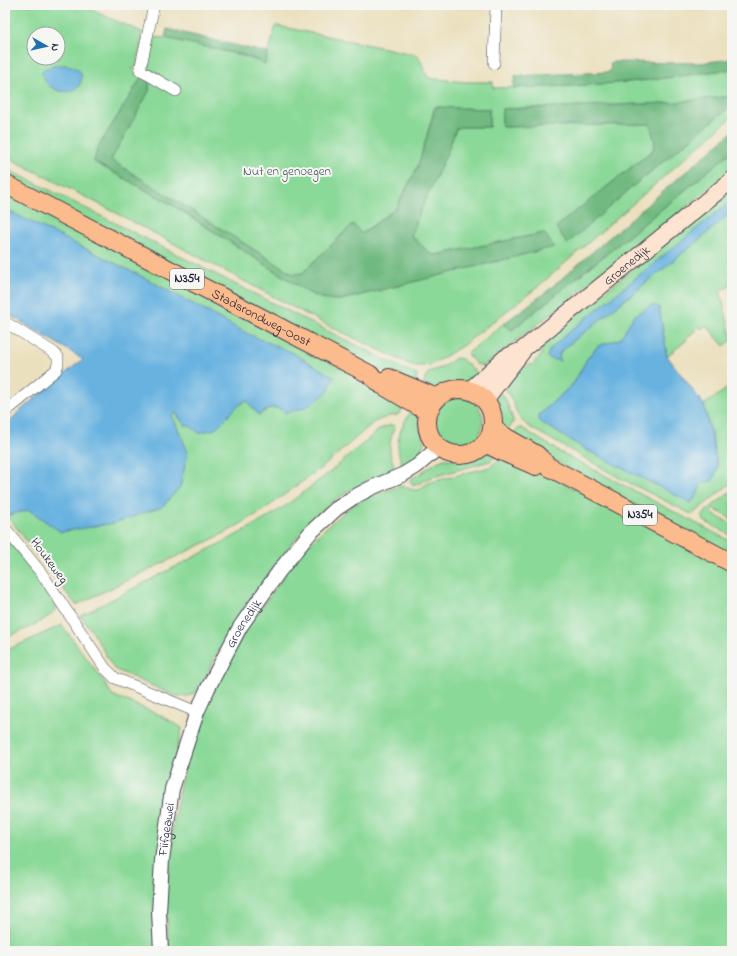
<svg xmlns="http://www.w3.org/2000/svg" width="737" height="956" font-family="'Indie Flower',sans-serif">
  <rect width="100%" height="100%" fill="#f6f6f2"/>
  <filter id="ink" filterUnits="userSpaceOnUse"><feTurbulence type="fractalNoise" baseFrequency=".025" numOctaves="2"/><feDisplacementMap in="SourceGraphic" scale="8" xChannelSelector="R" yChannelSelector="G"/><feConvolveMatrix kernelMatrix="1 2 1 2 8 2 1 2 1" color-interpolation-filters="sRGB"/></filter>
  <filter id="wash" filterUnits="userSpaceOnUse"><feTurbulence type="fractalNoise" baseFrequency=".012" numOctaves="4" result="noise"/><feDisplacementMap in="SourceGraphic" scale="16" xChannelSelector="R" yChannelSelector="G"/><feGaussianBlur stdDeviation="0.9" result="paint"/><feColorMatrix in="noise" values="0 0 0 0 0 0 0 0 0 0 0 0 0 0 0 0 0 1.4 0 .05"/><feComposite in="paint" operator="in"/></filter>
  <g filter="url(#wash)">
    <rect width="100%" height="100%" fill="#ebe0bd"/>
    <path fill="#8bd998" stroke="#567e6a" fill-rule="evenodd" d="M5,5H80L142,32L137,67L132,69L141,78L97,149L94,162L166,201L300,287C313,297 325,300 341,300L553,247L544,233L436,255L431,254L411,236L422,207L447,153L456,129L461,127H489V109L435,107L418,166L396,208L361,234L352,225L302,273L293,274L110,160L149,91V81L153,71L149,70L148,68L155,37C190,41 233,51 265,64L276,26H278L418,55L428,78L465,82H493V88L575,86L640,81L732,69V96L669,103L502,109V127L650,124L655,142L653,150L556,227L638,182L732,105V117L540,285L462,346L431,365L421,366H414L394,357L323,323L105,207L5,156ZM34,34H58V58H34Z
      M732,151V170L657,231L497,356L483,366L476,364L467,354L503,324L512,330C586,270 660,212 732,151Z
      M5,168C143,236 279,308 417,375L416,386L313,339L5,177Z
      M732,188V200L568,333L549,351L547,357L548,358L559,357L561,351L704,236L732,211V283L729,284V287L720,290L732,340L724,346L706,325L701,329L700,326L686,339L687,340L667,356L659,307L634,316L620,339L598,346L587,359L574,383L538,416L539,421L585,449L691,502L697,495L701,484L713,480V441L704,405L732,385V482L693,514L689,513L618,477L531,428C514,416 519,413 510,397C508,393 506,390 505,385L519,365L522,367L524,365L526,367L529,365H532L542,354L540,352L542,349L540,346L554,333Z
      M5,192L367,381L406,405L398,415L389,416L374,422L325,465L262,511L227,532L76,605L16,527L6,515L29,510L171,415L175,413L185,425L238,406L246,400L259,415L269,408H278L5,245Z
      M456,358L462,359L479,375L469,381L453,383L434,389L424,383L426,376L429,372L443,367Z
      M498,391L505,398L513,419V422L507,433C497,422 492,406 498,391Z
      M435 421a24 24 0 1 1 48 0a24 24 0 1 1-48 0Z
      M412,409L419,417L424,443L418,457L403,467C393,441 399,432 412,409Z
      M391,425L395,426C392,434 389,443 390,451C390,458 396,464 392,470L365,483L347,492L329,504L311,522L288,548L244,607L223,643L198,691L188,696H175L114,669L92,631L80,616L231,538L267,518L288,504L330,472L380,429Z
      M519,428H522L560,452L732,542V555L620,497L512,437L516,430Z
      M488,452L496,454L494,458L490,461L429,478L416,485L412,484L410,480L437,462L444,459H464Z
      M503,456L580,491L732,570V951H168L166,894L170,845L180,785L193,736L211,696L227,664L247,628L284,576L306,547L332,522L353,505L371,495L401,486L414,490H419L426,484L435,481L490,467Z
      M732,491V519L714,509L711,512L712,514L732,524V536L704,521L702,517L707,510Z
      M5,537L23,558L53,599L57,607C51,620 18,632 5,638V575L7,572L5,565Z
      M62,625L105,683L112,695L160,715L182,728L171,776L155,951H5V651Z"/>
    <path fill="#70b980" stroke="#496e5e" d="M167,29L268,53L265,64L246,56L165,38Z
      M732,59V69C701,73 670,78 638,81C597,85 555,87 513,88L515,76L610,72L611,62L699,63Z
      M141,78L149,81V91L111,160L293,274L302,273L353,224L362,234L396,208L418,166L432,119L435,107L489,109V127H461L456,129L447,153L422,207L411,236L431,254L436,255L544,233L554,247L341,300C325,300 313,297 300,287L166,201L94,162L97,149Z
      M732,96V105L638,182L567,244L556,227L653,150L655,142L650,124L502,127V109L669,103Z
      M732,132V151C660,212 585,270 512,330L503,324L546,292Z"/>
    <path fill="#68b2e0" stroke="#456a8e" d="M58,65C68,65 75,65 81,73C86,99 46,97 42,72L44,69Z
      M732,200V211L704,236L561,351L559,354L560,361L551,359L547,357L551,348L568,333Z
      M5,209L145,278L248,334L291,352L334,377L328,391L316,401L306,407L287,413C274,405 271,406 259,415L246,400L238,406L215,429L199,433L190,426L185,425L176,413L172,415L188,452L180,487L162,507L114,523L61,532L29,510L5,516V429L17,413L83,359L5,312Z
      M652,305L659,307L667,356L704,405L718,468L713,480L701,484L697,495L691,503L585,449L539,421L538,416L574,383L587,359L598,346L620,339L634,316Z"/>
  </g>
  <g filter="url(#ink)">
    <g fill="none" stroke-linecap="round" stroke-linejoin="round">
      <g stroke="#403e4e" stroke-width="12">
        <path id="minor" d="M154,5L140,70L176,91
          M494,63L496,5
          M5,322L53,352L58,357V364L56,370L5,412
          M5,528L42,574L105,668L115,678L197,712"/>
      </g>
      <g stroke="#403e4e" stroke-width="16">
        <g id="tertiary">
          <path id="s1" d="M161,951L159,912L162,860L172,789L197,712L208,688L240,627L280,570L310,533L336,509L354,497L371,488L404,474L417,466L439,447"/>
        </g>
      </g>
      <g stroke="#403e4e" stroke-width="18">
        <g id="secondary">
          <path id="s2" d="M470,390L506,357L522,350L732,180"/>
          <path d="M485,400L522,352"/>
        </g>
      </g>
      <g stroke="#403e4e" stroke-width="20">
        <g id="primary">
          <path id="s3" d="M5,184L369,374L382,385L428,412"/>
          <path d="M389,378L437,398"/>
          <circle cx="460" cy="422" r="33"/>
          <path d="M492,428L507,438L537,455L549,467L732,563"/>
          <path d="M485,443L501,451L536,466"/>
        </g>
      </g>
      <use href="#minor" stroke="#fff" stroke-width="11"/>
      <use href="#tertiary" stroke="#fff" stroke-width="14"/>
      <use href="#secondary" stroke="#fde4d1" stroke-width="16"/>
      <use href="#primary" stroke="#fbbb8c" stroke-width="18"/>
    </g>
  </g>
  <g text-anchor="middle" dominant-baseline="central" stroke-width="4" stroke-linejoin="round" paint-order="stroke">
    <g fill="#f6f6f2" stroke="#626272" stroke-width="1">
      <rect x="170" y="269" width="34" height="20" rx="3"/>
      <rect x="623" y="505" width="34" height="20" rx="3"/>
    </g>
    <g font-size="12" font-weight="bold" fill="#22223b">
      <text x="187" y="279">N354</text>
      <text x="640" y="515">N354</text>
    </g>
    <g font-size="13" fill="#425957" stroke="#f6f6f2">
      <text x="287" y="171">Nut en genoegen</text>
    </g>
    <g font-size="13" fill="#22223b" stroke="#f6f6f2">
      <text stroke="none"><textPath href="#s2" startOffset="201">Groenedijk</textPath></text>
      <text stroke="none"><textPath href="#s3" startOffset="289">Stadsrondweg-Oost</textPath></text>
      <text transform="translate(49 561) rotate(53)">Houkeweg</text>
      <text stroke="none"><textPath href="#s1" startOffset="344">Groenedijk</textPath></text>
      <text stroke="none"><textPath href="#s1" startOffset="122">Fiifgeawei</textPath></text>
    </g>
  </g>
  <rect width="737" height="956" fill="none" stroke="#f6f6f2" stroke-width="20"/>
  <g transform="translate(46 46) rotate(98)"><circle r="19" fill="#f6f6f2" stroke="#a1a1a9"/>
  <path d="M0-3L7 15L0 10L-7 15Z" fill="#1f6fb2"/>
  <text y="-6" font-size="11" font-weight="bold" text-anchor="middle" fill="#22223b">N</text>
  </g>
</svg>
